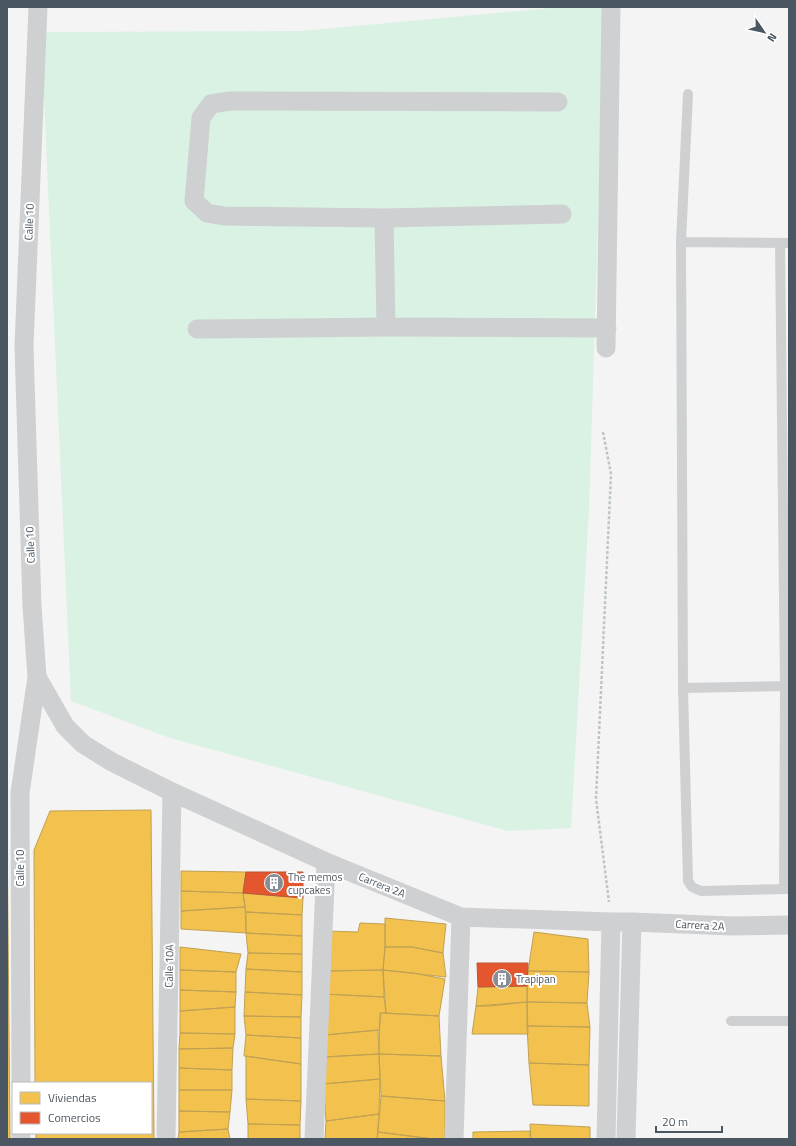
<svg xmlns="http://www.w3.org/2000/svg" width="796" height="1146" font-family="'Titillium Web',sans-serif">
  <rect width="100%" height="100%" fill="#f4f4f4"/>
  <path fill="#d9f2e3" d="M562,7H605L589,509L571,828L508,831L170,738L71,701L41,32L302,31Z"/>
  <path fill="#f2c14e" stroke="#c0a154" d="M151,810L154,1139H36V1133H151V1083H35L34,850L50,811Z
    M7,822L10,1139H7Z
    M181,871L246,872L243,893L181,891Z
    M181,891L243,893L245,907L181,911Z
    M243,893L303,898L302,915L246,912Z
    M245,907L246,933L181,929V911Z
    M246,912L302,915V936L246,933Z
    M385,918L446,924L443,953L412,947H385Z
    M360,923L385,924V947L383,970L325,971L328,931L358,932Z
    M534,932L588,939L589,972L528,971Z
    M246,933L302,936V954L248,953Z
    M180,947L241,954L236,972L180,970Z
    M385,947H412L443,953L446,977L383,970Z
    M248,953L302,954V972L246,969Z
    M246,969L302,972V995L245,992Z
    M180,970L236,972V992L180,990Z
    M383,970L413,973L445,979L439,1016L386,1013Z
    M383,970L384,997L324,994L325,971Z
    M528,971L589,972L587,1003L527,1002Z
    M527,986V1002L490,1006H476L478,987Z
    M180,990L236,992L235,1007L180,1011Z
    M245,992L302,995L301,1017L244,1016Z
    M324,994L384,997L386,1013H381L379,1030L325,1035Z
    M527,1002L528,1034H472L476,1006Z
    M527,1002L587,1003L590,1027L527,1026Z
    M235,1007V1034L180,1033V1011Z
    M380,1013L439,1016L441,1056L379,1054Z
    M244,1016L301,1017V1038L246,1035Z
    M527,1026L590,1027L589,1065L529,1063Z
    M378,1030L379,1054L323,1057L325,1035Z
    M180,1033L235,1034L233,1048L179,1049Z
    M246,1035L301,1038V1064L244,1056Z
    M233,1048L232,1070L179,1068V1049Z
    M379,1054L441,1056L445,1101L381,1096Z
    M379,1054L380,1079L323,1084V1057Z
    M246,1056L301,1064V1101L246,1099Z
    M529,1063L589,1065V1106L533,1105Z
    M179,1068L232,1070V1090H179Z
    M380,1079L379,1114L326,1121L323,1084Z
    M179,1090H232L230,1112L179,1111Z
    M381,1096L445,1101V1139H433L378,1132Z
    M246,1099L301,1101L300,1125L248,1124Z
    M179,1111L230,1112L228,1129L179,1132Z
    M379,1114L377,1139H325L326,1121Z
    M248,1124L300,1125V1139H248Z
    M530,1124L590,1127V1139H531Z
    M228,1129L230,1139H178L179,1132Z
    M530,1131V1139H473V1132Z
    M378,1132L433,1139H377Z"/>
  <path fill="#e4572e" stroke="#b6573d" d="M246,872H303V898L243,893Z
    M477,963H528L527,986L478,987Z"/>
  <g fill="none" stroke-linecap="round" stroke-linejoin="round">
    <path stroke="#bcc7c4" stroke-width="2.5" stroke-dasharray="3 2" stroke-linecap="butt" d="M603,432L611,474L596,799L609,902"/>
    <path stroke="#ced0d2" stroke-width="10" d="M688,94L681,242L683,688L688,881L692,887L701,891L789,889
      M681,242L789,243
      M780,243L785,686L784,889
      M683,688L789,686
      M731,1021H789"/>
    <path stroke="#ced0d2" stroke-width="19" d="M558,102L230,101L211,104L201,118L194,201L207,213L224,216L384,218L562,214
      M384,218L386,327
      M197,329L386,327L607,328
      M606,348L611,7
      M37,677L65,726L83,744L112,762L172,792L326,862L461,917L611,922H632L732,926L789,925
      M21,1083L20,793L37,677L32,606L24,346L38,7
      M21,1133V1139
      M166,1139L172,792
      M314,1139L326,862
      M454,1139L461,917
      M606,1139L611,922
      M626,1139L632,922"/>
  </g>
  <defs>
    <g id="building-disc" transform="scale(1)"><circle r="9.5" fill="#868d94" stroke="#fff"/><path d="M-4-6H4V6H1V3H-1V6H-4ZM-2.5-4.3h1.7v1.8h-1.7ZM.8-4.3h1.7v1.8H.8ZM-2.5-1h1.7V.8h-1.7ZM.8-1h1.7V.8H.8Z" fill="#fff"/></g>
  </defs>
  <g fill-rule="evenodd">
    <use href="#building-disc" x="274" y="883"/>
    <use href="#building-disc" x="502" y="979"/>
  </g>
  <g text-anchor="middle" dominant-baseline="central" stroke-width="4" stroke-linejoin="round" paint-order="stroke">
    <g font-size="11" fill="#4a5661" stroke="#fff">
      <text transform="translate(29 222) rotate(-88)">Calle 10</text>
      <text transform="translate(30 545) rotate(-92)">Calle 10</text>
      <text transform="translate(20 868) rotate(-90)">Calle 10</text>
      <text transform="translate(382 885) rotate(22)">Carrera 2A</text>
      <text transform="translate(700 925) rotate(3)">Carrera 2A</text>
      <text transform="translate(169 966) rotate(-89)">Calle 10A</text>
    </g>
    <g font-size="11" fill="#4a5661" stroke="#fff" text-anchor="start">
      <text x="288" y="877">The memos<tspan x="288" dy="13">cupcakes</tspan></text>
      <text x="516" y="979">Trapipan</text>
    </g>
  </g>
  <rect width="796" height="1146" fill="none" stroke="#4a5661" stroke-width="16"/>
  <rect x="12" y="1082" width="140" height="52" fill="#ffffff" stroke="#b7bbc0"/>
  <rect x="20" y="1092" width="20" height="12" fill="#f2c14e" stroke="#b7bbc0"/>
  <text x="48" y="1102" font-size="12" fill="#4a5661">Viviendas</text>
  <rect x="20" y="1112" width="20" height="12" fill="#e4572e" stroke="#b7bbc0"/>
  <text x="48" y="1122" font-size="12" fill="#4a5661">Comercios</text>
  <g transform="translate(764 32) rotate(124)" stroke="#ffffff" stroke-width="3" paint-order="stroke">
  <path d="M0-3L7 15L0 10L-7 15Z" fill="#4a5661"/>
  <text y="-6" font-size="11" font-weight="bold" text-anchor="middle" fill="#4a5661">N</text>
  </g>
  <path d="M656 1126v6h66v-6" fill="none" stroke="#4a5661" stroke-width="2"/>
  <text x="662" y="1126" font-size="12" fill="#4a5661" stroke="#ffffff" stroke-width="3" paint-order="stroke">20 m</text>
</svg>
